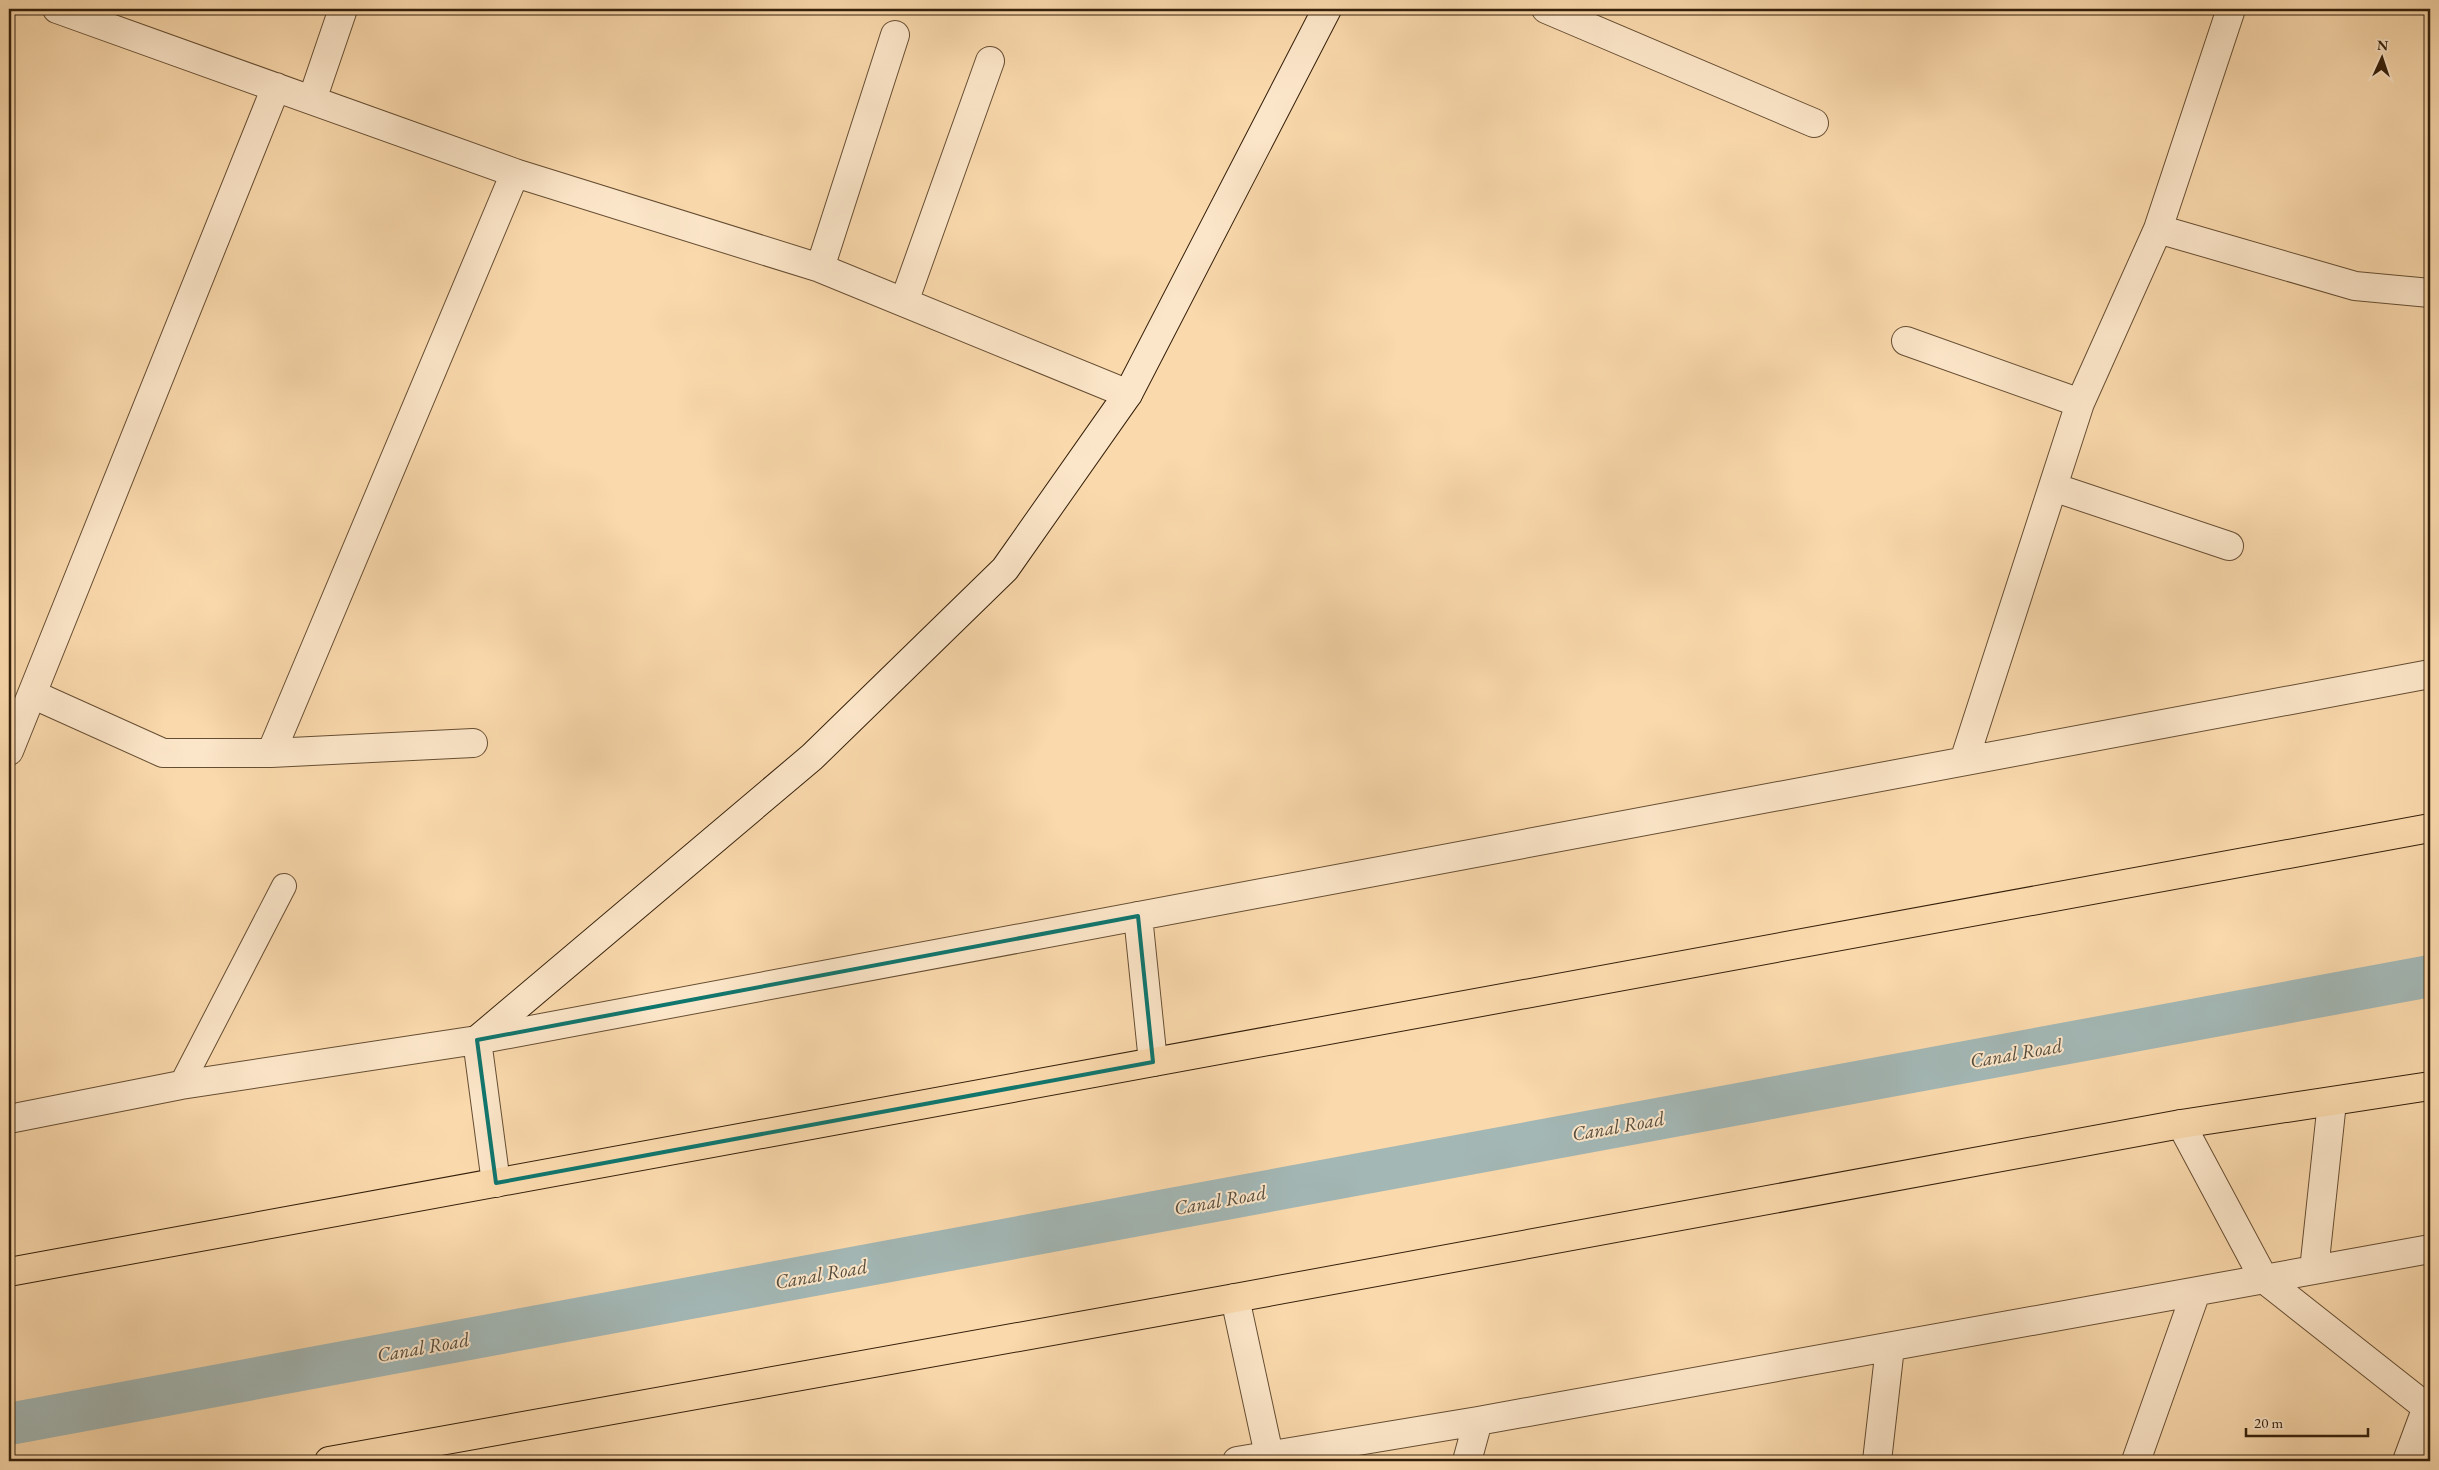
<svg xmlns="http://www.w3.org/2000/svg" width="2439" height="1470" font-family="'EB Garamond',serif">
  <rect width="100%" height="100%" fill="#fad9ac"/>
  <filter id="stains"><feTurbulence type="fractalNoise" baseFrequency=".004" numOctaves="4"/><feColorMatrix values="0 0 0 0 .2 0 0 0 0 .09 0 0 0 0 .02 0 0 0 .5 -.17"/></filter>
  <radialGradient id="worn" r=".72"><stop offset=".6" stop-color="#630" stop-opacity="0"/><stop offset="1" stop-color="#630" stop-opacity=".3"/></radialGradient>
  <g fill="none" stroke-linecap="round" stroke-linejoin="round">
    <path stroke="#a3b7b5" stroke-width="42" d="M9,1424L2430,976"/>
    <g stroke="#664e33" stroke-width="26">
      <path id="lane" d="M181,1085L284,886"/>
    </g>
    <g stroke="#664e33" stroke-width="30">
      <path id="street" d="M57,9L515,173L820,268L1128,394
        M1546,9L1814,123
        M312,100L343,9
        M2158,229L2355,286L2430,293
        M820,268L895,35
        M904,302L990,61
        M1906,341L2080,403L1964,761
        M2080,403L2158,229L2231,9
        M2053,487L2229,546
        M32,694L163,753H271L473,743
        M9,751L276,87
        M271,753L515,173
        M1138,916L1153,1062
        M477,1040L496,1183
        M9,1119L181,1085L477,1040L2430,674
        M2181,1124L2264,1279L2430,1410
        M2314,1270L2332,1102
        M1235,1298L1269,1455
        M1237,1461L1478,1421L2430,1249
        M1467,1461L1478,1421
        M1877,1461L1890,1347
        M2136,1461L2196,1292
        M2407,1461L2427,1407"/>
    </g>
    <g stroke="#35200b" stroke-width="30">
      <path id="secondary" d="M477,1040L812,757L1005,569L1128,394L1327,9"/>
    </g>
    <g stroke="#35200b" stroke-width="30">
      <path id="highway" d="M9,1272L2430,828
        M329,1461L1235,1298L2181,1124L2430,1086"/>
    </g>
    <use href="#lane" stroke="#fce6c9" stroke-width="24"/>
    <use href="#street" stroke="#fce6c9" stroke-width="28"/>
    <use href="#secondary" stroke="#fce6c9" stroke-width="28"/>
    <use href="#highway" stroke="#fad9ac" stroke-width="28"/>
  </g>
  <path fill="none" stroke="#0f766e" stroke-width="4" stroke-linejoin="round" d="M1138,916L1153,1062L496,1183L477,1040Z"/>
  <g text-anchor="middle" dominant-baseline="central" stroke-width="4" stroke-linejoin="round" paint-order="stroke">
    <g font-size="20" font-style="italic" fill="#564d3e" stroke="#fce6c9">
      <text transform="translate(2016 1053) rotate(-10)">Canal Road</text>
      <text transform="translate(1618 1126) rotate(-10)">Canal Road</text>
      <text transform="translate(1220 1200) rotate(-10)">Canal Road</text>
      <text transform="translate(821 1274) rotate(-10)">Canal Road</text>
      <text transform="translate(423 1347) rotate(-10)">Canal Road</text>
    </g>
  </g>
  <rect width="2439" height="1470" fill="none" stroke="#fad9ac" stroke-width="30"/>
  <rect x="10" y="10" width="2419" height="1450" fill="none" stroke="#35200b" stroke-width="2.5"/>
  <rect x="15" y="15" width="2409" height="1440" fill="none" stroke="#35200b"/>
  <g transform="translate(2382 58) rotate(3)" stroke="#fce6c9" stroke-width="4" paint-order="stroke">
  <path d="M0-4L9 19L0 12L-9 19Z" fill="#35200b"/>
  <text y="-8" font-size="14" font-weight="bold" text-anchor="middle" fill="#35200b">N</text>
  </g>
  <path d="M2246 1428v8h122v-8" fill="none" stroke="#35200b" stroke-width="2.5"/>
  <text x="2254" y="1428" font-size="15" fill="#35200b" stroke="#fce6c9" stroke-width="4" paint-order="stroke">20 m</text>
  <rect width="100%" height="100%" filter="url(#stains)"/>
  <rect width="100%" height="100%" fill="url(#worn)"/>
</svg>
